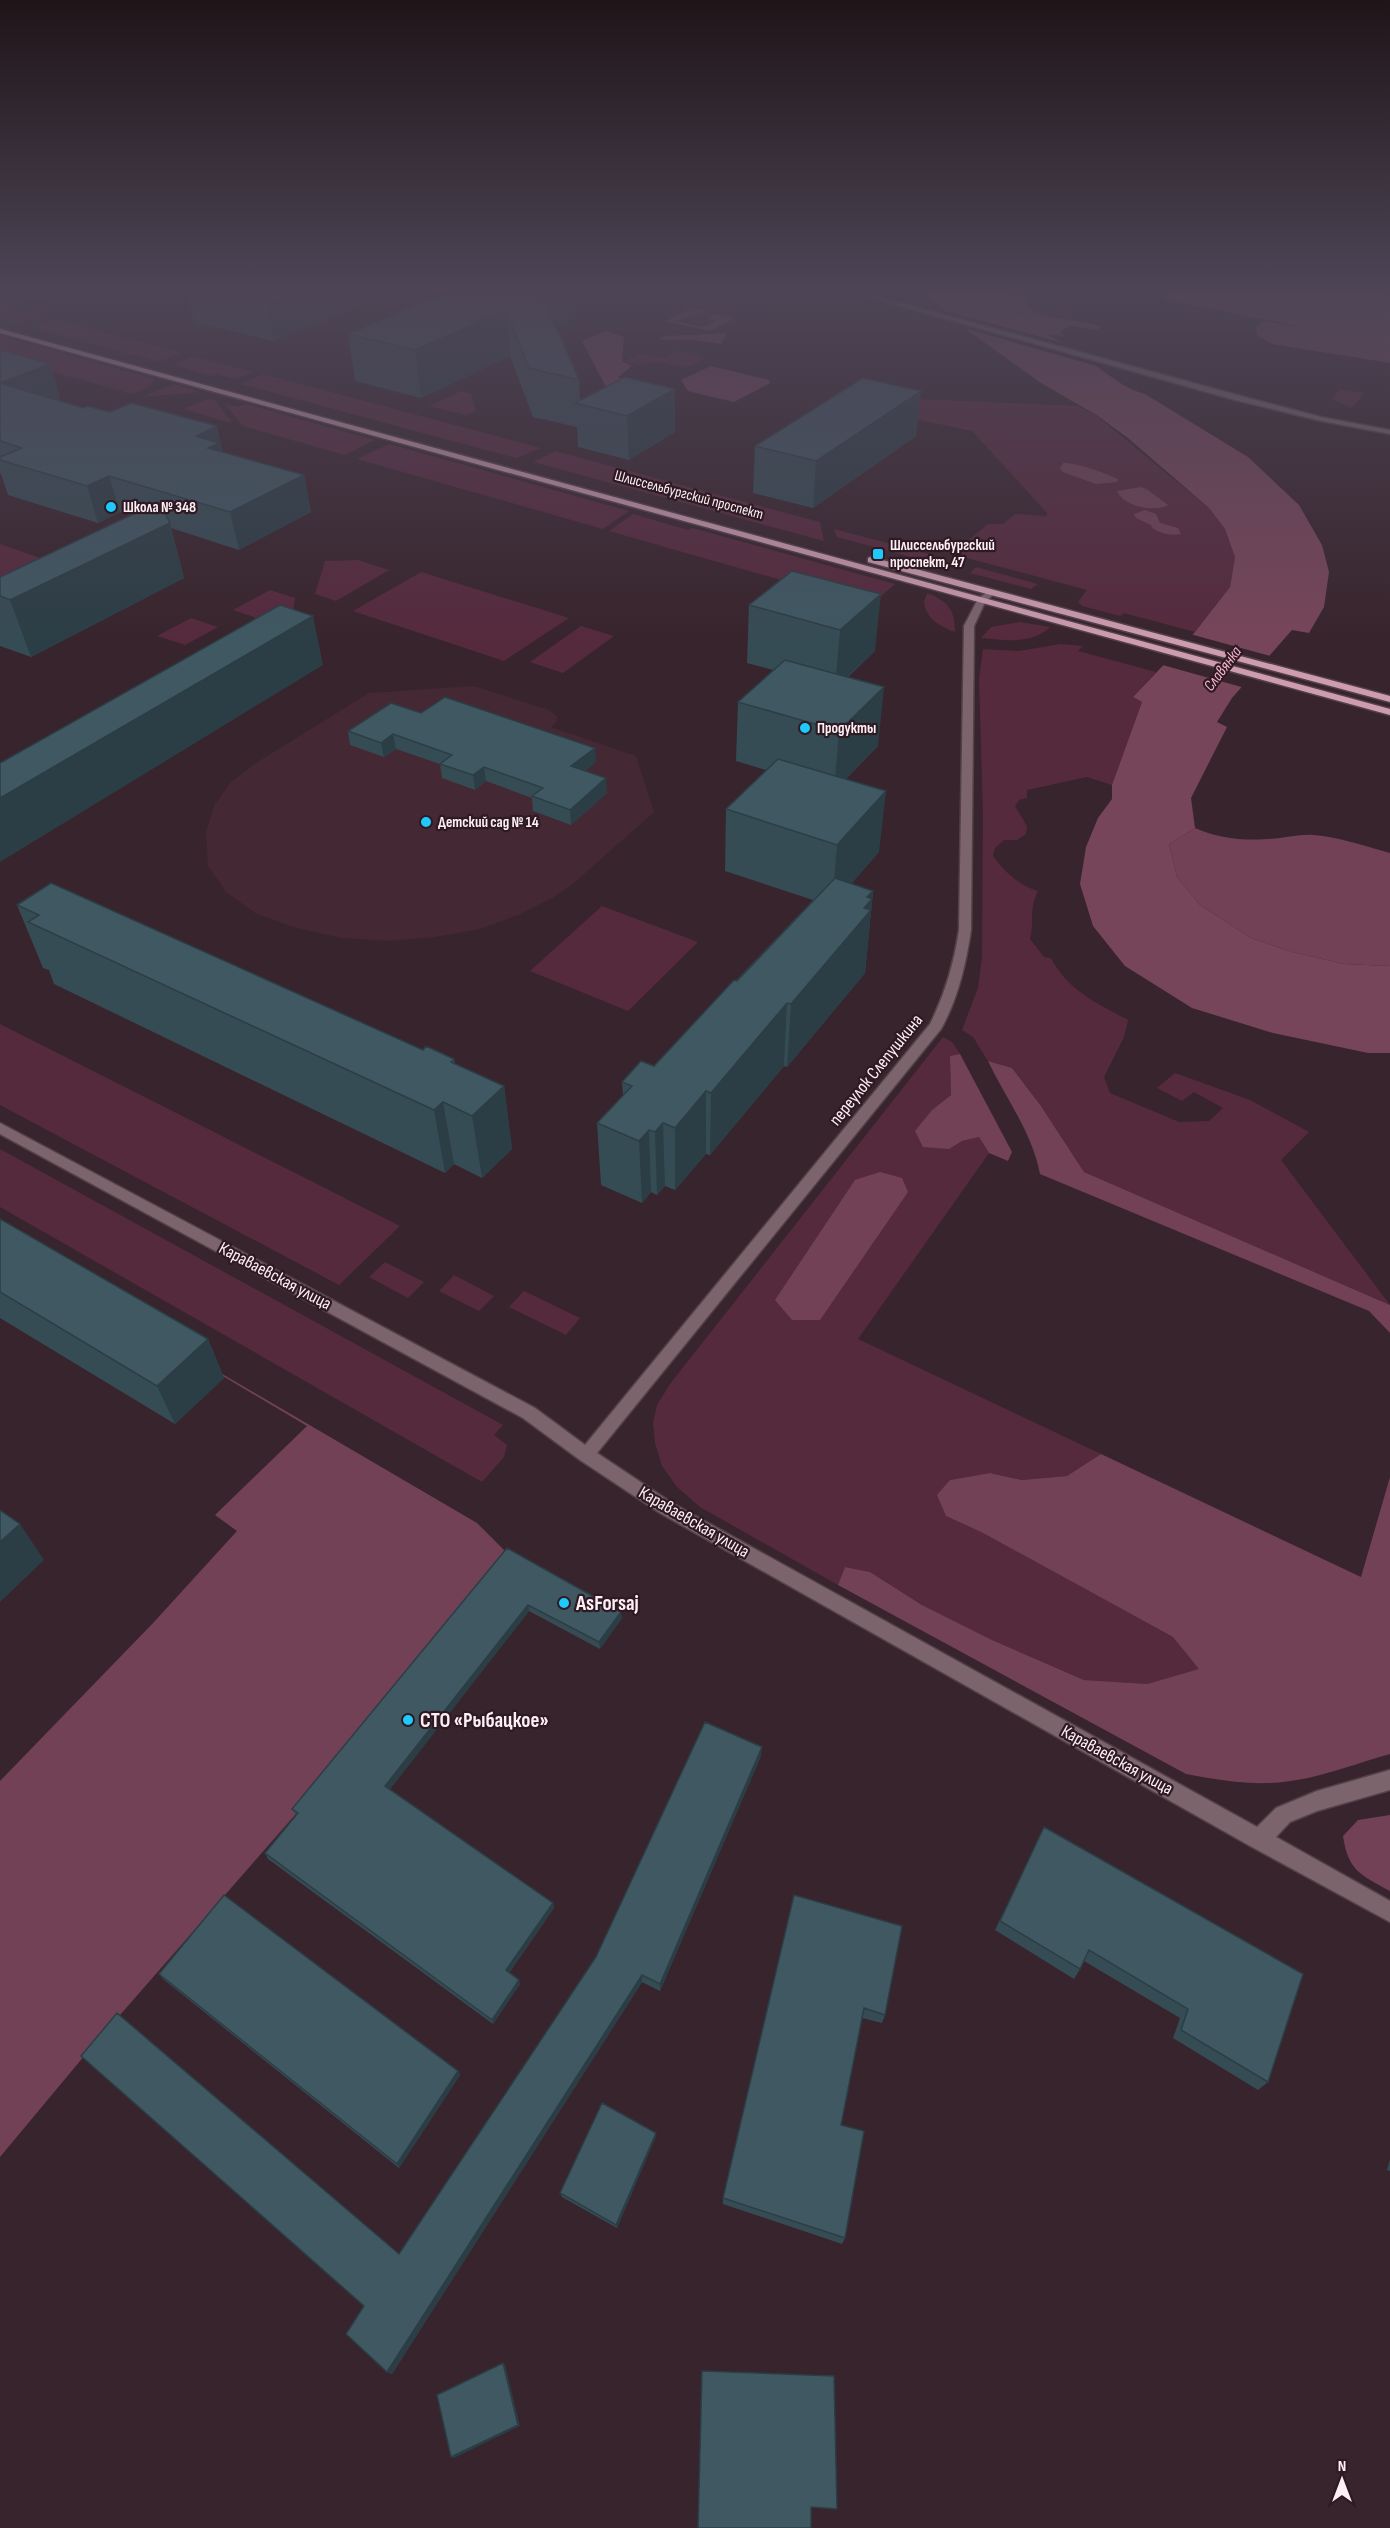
<svg xmlns="http://www.w3.org/2000/svg" width="1390" height="2528" font-family="'Sofia Sans Condensed',sans-serif">
  <rect width="100%" height="100%" fill="#38242c"/>
  <path fill="#442833" d="M474,686L549,710L558,717L555,720L558,721L551,727L636,756L654,812L573,884L554,897L518,915L480,929L436,937L389,941L341,938L293,927L255,913L226,892L208,866L206,832L215,804L231,782L259,761L369,693Z"/>
  <path fill="#562a3d" d="M0,305L43,316L17,323L0,319Z
    M52,319L182,353L159,362L33,328Z
    M0,336L155,379L149,387L132,394L0,357Z
    M676,351L705,358L687,368L656,361L640,365L624,361L641,353L663,358Z
    M193,356L253,372L235,379L216,374L211,376L173,365Z
    M263,374L541,448L516,458L241,384Z
    M174,384L200,392L141,397Z
    M1340,389L1364,393L1352,408L1332,399Z
    M461,391L471,394L476,411L466,415L429,406Z
    M895,398L1078,406L1098,417L1209,508L1225,529L1235,557L1230,587L1195,632L1124,613L1120,616L1082,606L1078,602L1087,590L952,554L988,524H1003L1015,514L1046,516L1047,513L972,431L878,411Z
    M207,399L216,401L232,423L183,409Z
    M225,404L238,407L245,404L375,440L345,455L243,426Z
    M389,444L629,511L603,529L357,459Z
    M555,451L820,522L824,541L533,462Z
    M633,514L688,530L692,528L895,584L872,604L830,594L609,531Z
    M834,529L933,555L926,561L837,537Z
    M0,544L72,569L0,603Z
    M358,560L389,570L336,601L315,594L325,561Z
    M976,567L1038,584L1031,589L970,573Z
    M421,572L569,618L504,661L353,611Z
    M270,590L295,598L293,611L271,623L233,610Z
    M927,593C948,601 955,610 955,632C941,627 926,619 924,602Z
    M191,618L218,627L185,645L157,636Z
    M1020,622L1050,627C1031,645 1005,640 981,638L991,627Z
    M581,626L614,636L563,673L530,662Z
    M1060,644L1083,646L1078,651L1156,672L1133,697L1142,702L1112,785L1087,777L1027,790V798L1019,800L1015,806L1027,826L1026,834L1017,840H1004L995,848L993,856C1004,871 1019,886 1038,891C1028,911 1035,919 1030,939L1044,957L1051,958C1067,990 1098,1004 1128,1020L1124,1037L1104,1077L1110,1093L1179,1122L1209,1121L1223,1108L1194,1092L1182,1101L1157,1088L1175,1073L1250,1100L1309,1132L1281,1160L1390,1305L1084,1172L1041,1106L1012,1068L988,1061L973,1037L962,1030L978,988L982,957L983,813L979,679L983,649L1019,651Z
    M602,906L698,942L628,1011L530,971Z
    M0,1024L400,1226L339,1285L0,1105Z
    M943,1037L952,1042L960,1054L950,1056L951,1095L932,1110L948,1149L962,1141L979,1137L989,1153L858,1339L1101,1454L1067,1476L1022,1480L990,1473L950,1480L946,1516L983,1533L1173,1637L1200,1669L1147,1684L1084,1680L992,1640L922,1605L870,1572L845,1567L838,1585L700,1507L677,1487L662,1466L655,1443L653,1423L657,1405L670,1384Z
    M0,1149L503,1425L494,1435L507,1445L504,1457L482,1482L0,1207Z
    M385,1262L424,1282L408,1298L369,1277Z
    M454,1275L494,1296L479,1311L439,1291Z
    M524,1291L580,1318L566,1335L509,1307Z"/>
  <path fill="#724156" d="M1015,292L1029,297L1027,306C1041,320 1080,319 1100,326L1098,330L1070,326L1060,332L1064,336L1047,334L1012,310L1008,297Z
    M690,308L706,312C696,317 687,315 677,321L703,327L716,321L707,318L716,314L736,318L709,331L665,321Z
    M1264,321L1318,329L1390,345V363L1272,344L1257,335L1256,327Z
    M606,331L624,337L622,361L632,366L618,377L632,387L608,391L582,341Z
    M727,333L721,344L694,340H660L661,337L667,336Z
    M711,366L769,380L770,383L734,402L688,391L681,380Z
    M1063,463C1075,462 1106,473 1118,479L1117,482L1096,484L1063,472L1060,469Z
    M1141,487L1148,490L1168,505C1154,513 1123,506 1117,491Z
    M1145,510L1156,514L1160,523L1178,528L1181,534C1170,536 1162,534 1152,528L1151,525L1136,518L1134,514Z
    M1195,828C1217,838 1243,841 1267,839C1283,839 1298,834 1313,835C1340,837 1364,846 1390,853V966L1344,964L1292,952L1251,938L1200,905L1177,877L1169,844Z
    M960,1054L1012,1152L1008,1161L989,1153L979,1137L962,1141L949,1149L923,1147L915,1131L932,1110L951,1095L950,1056Z
    M988,1061L1012,1068L1041,1106L1084,1172L1390,1305V1333L1369,1311L1040,1174C1032,1132 1006,1099 988,1061Z
    M880,1172L902,1178L908,1192L820,1320H792L775,1300L855,1180Z
    M0,1244L477,1523L508,1554L295,1815L85,2055L0,2157V1781L154,1622L237,1531L215,1515L307,1426Z
    M1101,1454L1361,1577L1390,1477V1754C1351,1765 1310,1782 1269,1783C1241,1784 1213,1779 1186,1774L838,1585L845,1567L870,1572L922,1605L992,1640L1084,1680L1147,1684L1199,1669L1173,1637L983,1533L946,1516L937,1495L950,1480L990,1473L1022,1480L1067,1476Z
    M1390,1815V1891C1361,1875 1348,1871 1343,1836L1358,1820Z"/>
  <path fill="#774559" d="M903,286H1048L1026,288L1008,297L1012,310C1039,328 1066,346 1093,364C1113,377 1121,387 1145,394L1248,457L1299,505L1322,545L1329,572L1324,607L1309,633L1292,630L1232,698L1217,722L1227,727L1191,798L1195,828L1169,844L1177,877L1200,905L1251,938L1292,952L1344,964L1390,966V1053H1368L1273,1033L1192,1008L1125,966L1093,926L1080,884L1086,847L1098,818L1112,799V785L1142,702L1133,697L1195,632L1230,587L1235,557L1225,529L1209,508L1128,438L1098,416L1041,383L967,330L931,298Z
    M1155,286H1390V345C1315,328 1239,315 1163,299L1173,290Z"/>
  <path fill="#38242c" d="M938,309L1070,345L1104,368L960,327Z
    M1190,634L1274,657L1245,688L1159,664Z"/>
  <g fill="none" stroke-linecap="round" stroke-linejoin="round">
    <g stroke="#544048" stroke-width="3">
      <path id="minor" d="M829,286H838L1241,396L1321,417L1390,430V434L1321,421L1235,400Z
        M991,589L996,592L985,602L974,626L971,930C966,964 958,999 941,1029L597,1453L672,1503L1257,1827L1276,1808L1317,1791L1390,1770V1790L1317,1811L1290,1822L1276,1837L1390,1901V1922L1252,1847L660,1513L580,1460L523,1418L0,1134V1123L535,1408L585,1445L930,1024C945,994 954,963 959,930L964,626L978,599Z"/>
    </g>
    <g stroke="#544048" stroke-width="3">
      <path id="major" d="M0,329L1390,709V715L0,333Z
        M871,557L1390,696V702L868,562V558Z"/>
    </g>
    <use href="#minor" fill="#7c646d" fill-rule="evenodd"/>
    <use href="#major" fill="#cd9caf" fill-rule="evenodd"/>
  </g>
  <path fill="#364c54" d="M0,286H112L57,305L0,290Z
    M170,286H374L376,299L274,341L194,322L187,290Z
    M444,286H573L575,318L556,327L579,380L580,401L675,432L629,460L578,447L577,427L533,417L510,356L421,398L355,381L348,334L445,293Z
    M0,350L50,364L60,398L55,400L223,452L304,475L311,512L239,550L171,528L184,578L31,657L0,646V577L130,515L120,512L98,523L8,495L1,474L0,473Z
    M916,436L813,508L753,493L755,446Z
    M792,571L875,651L848,677L878,746L846,779L879,852L851,884L873,891L865,973L787,1067L784,1066L710,1155L706,1154L675,1190L665,1186L657,1195L651,1192L642,1203L601,1185L597,1123L623,1095L622,1082L654,1066L813,900L725,871L726,809L766,770L736,761L738,702L773,670L747,663L749,605Z
    M421,713L596,762L585,771L607,793L571,825L533,811L532,798L486,781L475,790L442,778L440,764L396,749L384,757L350,745L348,731Z
    M17,905L423,1050L454,1059L455,1064L504,1086L512,1149L482,1178L454,1164L445,1173L54,984L49,970L43,968Z
    M0,1219L208,1339L224,1378L175,1424L0,1318Z
    M507,1548L622,1618L600,1649L529,1611L390,1789L553,1903L554,1908L509,1973L520,1984L493,2024L268,1859L265,1853L296,1815L292,1809Z
    M761,1756L660,1991L642,1982L392,2374L387,2372L399,2254Z
    M1044,1827L1268,2082L1258,2090L1173,2038L1180,2018L1084,1961L1080,1969L1074,1979L995,1930Z
    M794,1895L885,2015L882,2023L862,2018L841,2125L845,2238L842,2244L723,2204V2198Z
    M159,1974L458,2071L460,2075L399,2168L163,1979Z
    M656,2136L617,2228L562,2197L560,2193Z
    M1390,2159V2171L1387,2170Z"/>
  <path fill="#2c3e45" d="M51,286H112L57,305Z
    M316,286H374L376,299L274,341L267,305Z
    M545,286H573L575,318L542,334L539,288Z
    M506,310L510,356L421,398L415,350Z
    M50,364L60,398L10,417L0,383Z
    M675,389V432L629,460L627,416Z
    M921,391L916,436L813,508L816,461Z
    M217,426L225,462H224L196,436Z
    M304,475L311,512L239,550L230,512Z
    M109,476L120,512L98,523L87,486Z
    M170,523L184,578L31,657L10,600Z
    M881,594L875,651L835,688L840,630Z
    M313,616L323,665L0,862V798Z
    M884,687L878,746L834,791L839,731Z
    M393,734L396,749L384,757L381,743Z
    M595,748L596,762L572,781L571,766Z
    M484,767L486,781L475,790L473,775Z
    M606,778L607,793L571,825L570,810Z
    M886,791L879,852L832,906L837,845Z
    M873,891L865,973L787,1067L791,1004L867,897Z
    M787,1003L784,1066L710,1155L711,1093Z
    M504,1086L512,1149L482,1178L472,1116Z
    M706,1091V1154L675,1190V1128Z
    M443,1102L454,1164L445,1173L434,1110Z
    M663,1123L665,1186L657,1195L655,1132Z
    M649,1130L651,1192L642,1203L639,1141Z
    M208,1339L224,1378L175,1424L157,1386Z
    M20,1524L44,1560L0,1602V1542Z
    M528,1605L529,1611L388,1792L385,1786Z
    M621,1612L622,1618L600,1649L599,1642Z
    M762,1747L761,1756L660,1991V1984Z
    M553,1903L554,1908L507,1975L506,1970Z
    M642,1975V1982L392,2374L387,2372Z
    M519,1980L520,1984L493,2024L492,2020Z
    M458,2071L460,2075L399,2168L397,2164Z
    M656,2133V2136L617,2228L616,2225Z
    M503,2363L505,2365L520,2426L454,2458L451,2457Z"/>
  <path fill="#3f5862" stroke="#2c3e45" stroke-width="1.5" d="M186,286H316L267,305Z
    M445,286H545L539,288L579,380L529,368L506,310L415,350L348,334L457,288Z
    M0,350L50,364L0,383Z
    M625,377L675,389L627,416L575,403Z
    M863,378L921,391L816,461L755,446Z
    M0,383L83,408L87,406L110,412L131,403L217,426L196,436L219,443L208,448L304,475L230,512L109,476L87,486L0,460V457L22,448L0,441Z
    M159,502L170,523L10,600L0,596V577Z
    M792,571L881,594L840,630L749,605Z
    M280,605L313,616L0,798V763Z
    M785,660L884,687L839,731L738,702Z
    M445,697L595,748L571,766L606,778L570,810L532,796L543,788L484,767L473,775L440,764L452,755L393,734L381,743L348,731L391,703L421,713Z
    M778,759L886,791L837,845L726,809Z
    M835,878L873,891L867,897L872,899L864,908L871,910L791,1004L787,1003L711,1093L706,1091L675,1128L663,1123L655,1132L649,1130L639,1141L597,1123L632,1086L622,1082L641,1061L654,1066L734,980L737,981Z
    M51,883L423,1050L426,1046L454,1059L451,1062L504,1086L472,1116L443,1102L434,1110L28,922L39,915L17,905Z
    M0,1219L208,1339L157,1386L0,1292Z
    M0,1510L20,1524L0,1542Z
    M507,1548L621,1612L599,1642L528,1605L385,1786L553,1903L506,1970L519,1980L492,2020L265,1853L298,1813L292,1809Z
    M705,1722L762,1747L660,1984L642,1975L387,2372L346,2334L364,2306L81,2056L117,2013L399,2254L596,1957Z
    M1044,1827L1303,1974L1268,2082L1181,2030L1188,2009L1089,1950L1080,1969L1000,1921Z
    M224,1895L458,2071L397,2164L159,1974Z
    M794,1895L902,1926L885,2015L864,2008L841,2125L864,2131L845,2238L723,2198Z
    M602,2103L656,2133L616,2225L560,2193Z
    M503,2363L518,2425L451,2457L437,2395Z
    M702,2371L834,2376L837,2509L811,2507V2528H698Z"/>
  <linearGradient id="sky" x2="0" y2="1"><stop stop-color="#1f1418"/><stop offset="0.45" stop-color="#4d4556"/><stop offset="1" stop-color="#4d4556" stop-opacity="0"/></linearGradient>
  <rect width="1390" height="640" fill="url(#sky)"/>
  <g fill="#20c9fd" stroke="#2e1a22" stroke-width="2">
    <circle cx="111" cy="507" r="6"/>
    <rect x="872" y="548" width="12" height="12" rx="3"/>
    <circle cx="805" cy="728" r="6"/>
    <circle cx="426" cy="822" r="6"/>
    <circle cx="564" cy="1603" r="6"/>
    <circle cx="408" cy="1720" r="6"/>
  </g>
  <g text-anchor="middle" dominant-baseline="central" stroke-width="4.5" stroke-linejoin="round" paint-order="stroke">
    <g font-size="15" fill="#feeff5" stroke="#2e1a22">
      <text transform="translate(689 495) rotate(15)">Шлиссельбургский проспект</text>
    </g>
    <g font-size="15" font-weight="bold" fill="#feeff5" stroke="#2e1a22" text-anchor="start">
      <text x="123" y="507">Школа № 348</text>
      <text x="890" y="545">Шлиссельбургский<tspan x="890" dy="17">проспект, 47</tspan></text>
      <text x="817" y="728">Продукты</text>
      <text x="438" y="822">Детский сад № 14</text>
    </g>
    <g font-size="16" font-style="italic" fill="#f7b5ce" stroke="#2e1a22">
      <text transform="translate(1223 669) rotate(-53)">Славянка</text>
    </g>
    <g font-size="18" fill="#feeff5" stroke="#2e1a22">
      <text transform="translate(876 1070) rotate(-51)">переулок Слепушкина</text>
      <text transform="translate(275 1276) rotate(28)">Караваевская улица</text>
      <text transform="translate(694 1522) rotate(30)">Караваевская улица</text>
      <text transform="translate(1117 1760) rotate(29)">Караваевская улица</text>
    </g>
    <g font-size="21" font-weight="bold" fill="#feeff5" stroke="#2e1a22" text-anchor="start">
      <text x="576" y="1603">AsForsaj</text>
      <text x="420" y="1720">СТО «Рыбацкое»</text>
    </g>
  </g>
  <g transform="translate(1342 2480)" stroke="#2e1a22" stroke-width="4.5" paint-order="stroke">
  <path d="M0-4.5L10 22L0 15L-10 22Z" fill="#feeff5"/>
  <text y="-9" font-size="16" font-weight="bold" text-anchor="middle" fill="#feeff5">N</text>
  </g>
</svg>
